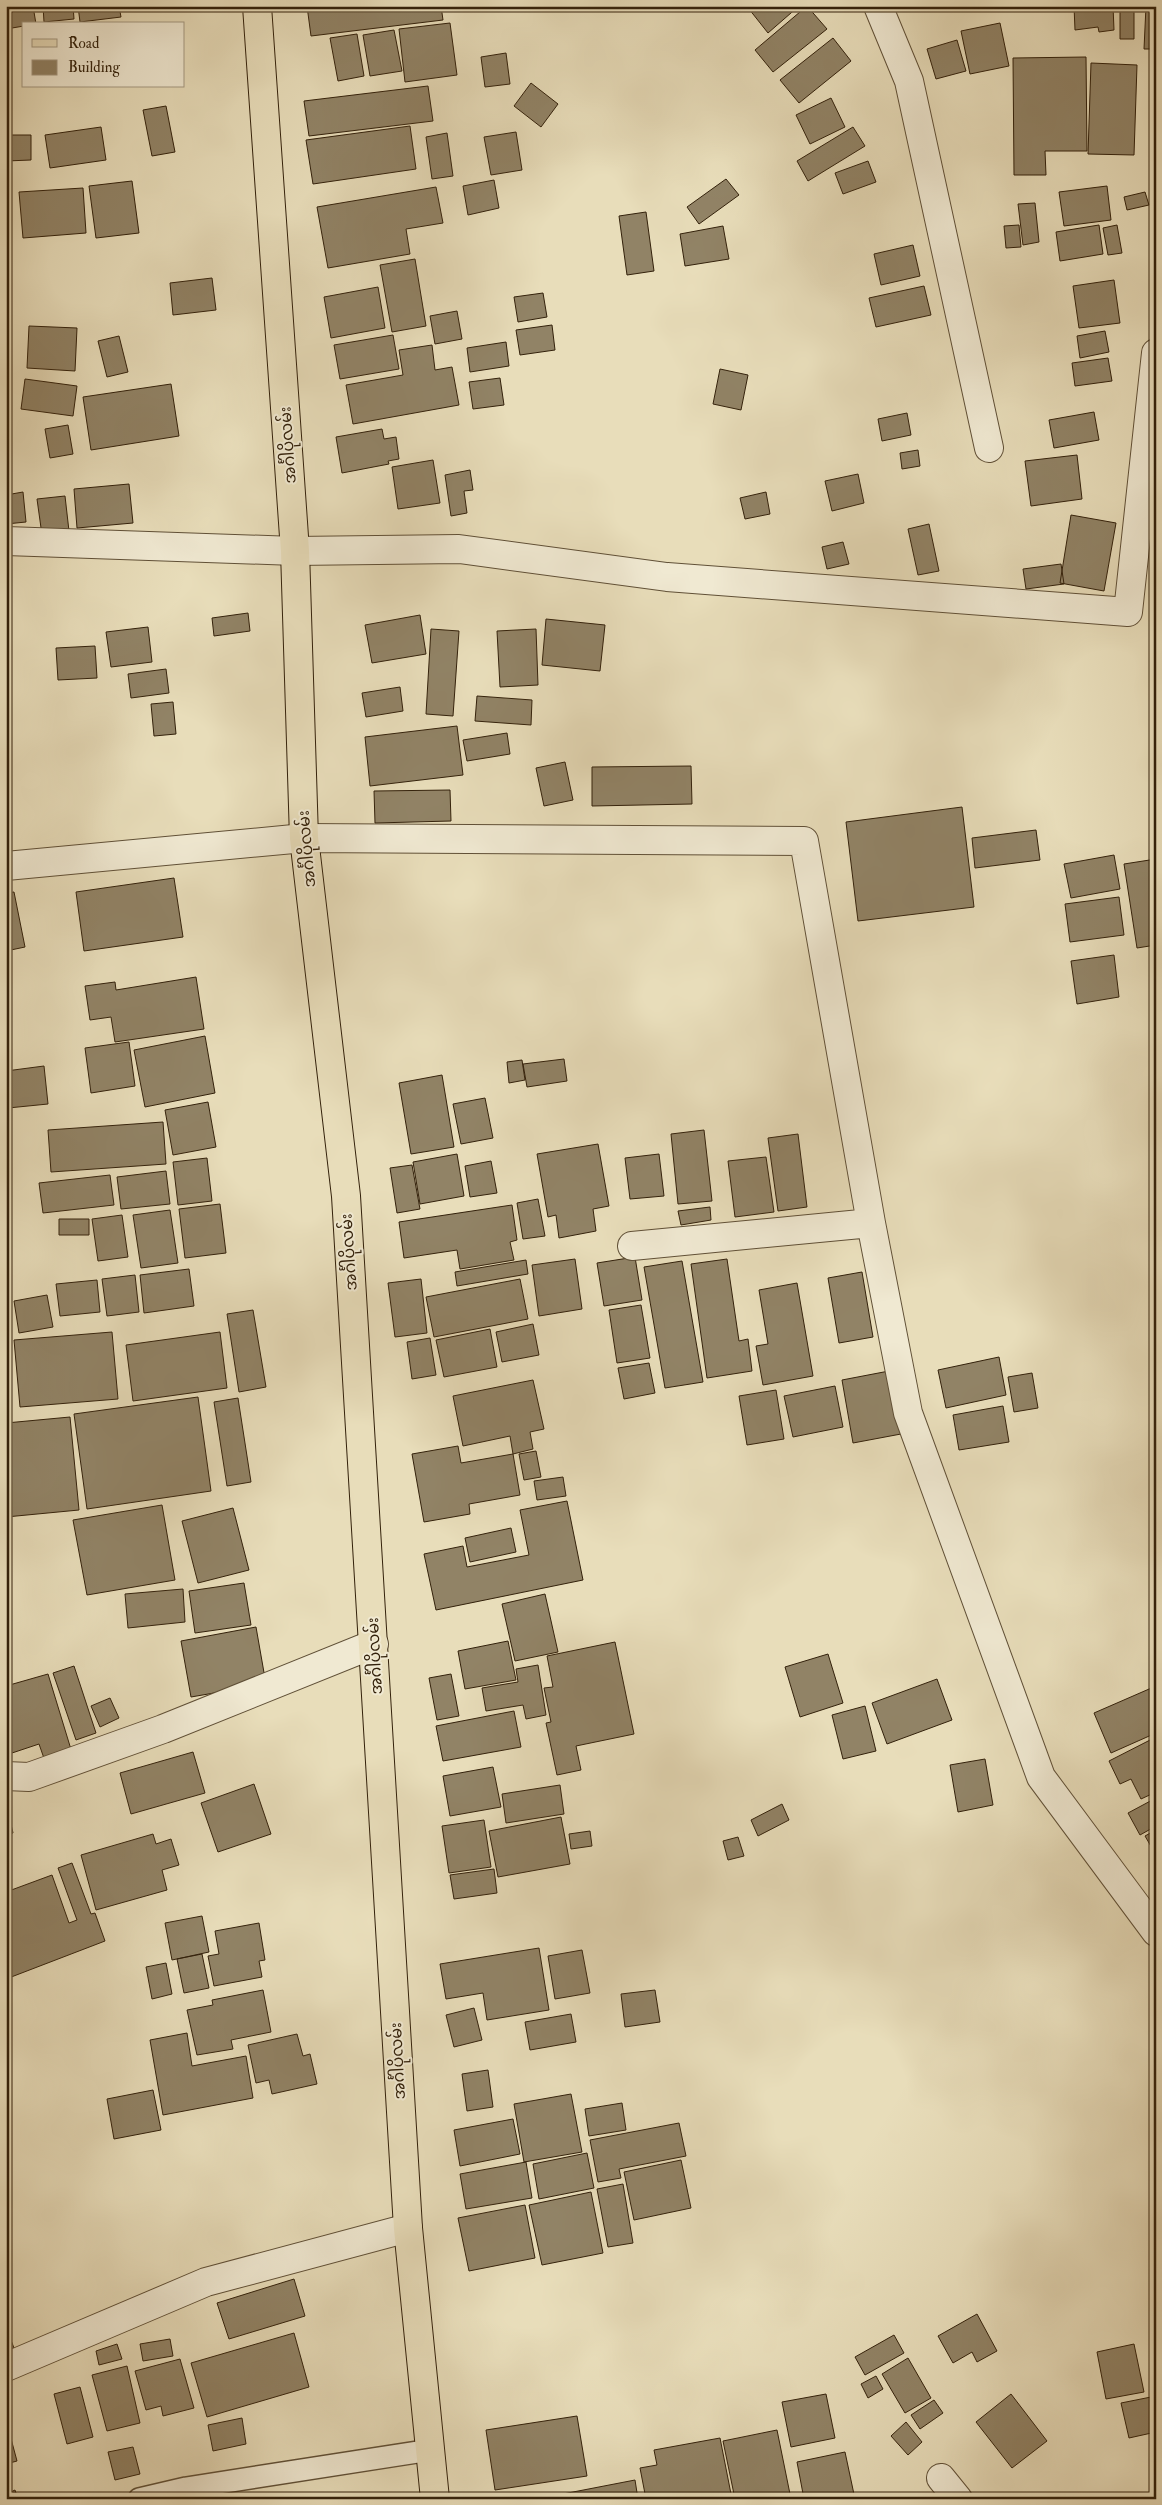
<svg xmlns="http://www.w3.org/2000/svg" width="1162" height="2505" font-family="'IM FELL Double Pica','Noto Sans Myanmar',serif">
  <rect width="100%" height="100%" fill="#e8ddba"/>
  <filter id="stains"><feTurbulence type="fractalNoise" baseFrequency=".004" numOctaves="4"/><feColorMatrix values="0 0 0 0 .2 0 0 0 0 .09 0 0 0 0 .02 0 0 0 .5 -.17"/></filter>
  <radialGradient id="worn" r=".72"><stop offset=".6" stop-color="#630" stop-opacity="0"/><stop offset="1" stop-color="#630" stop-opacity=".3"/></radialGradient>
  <path fill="#918366" stroke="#33210b" d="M6,6H33L36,24H24V26L6,29Z
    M43,6H73L74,19L44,22Z
    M78,6H119L121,17L80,22Z
    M307,6H441L443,20L311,36Z
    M753,6H799L768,33L749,9Z
    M807,6L827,29L773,72L755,50Z
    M1074,6H1113L1114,30L1099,32L1098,27L1075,30Z
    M1146,6H1156V49H1144Z
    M1120,9H1134V39H1120Z
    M450,23L457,75L405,82L399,29Z
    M1000,23L1009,66L970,74L961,31Z
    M394,30L402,71L370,76L363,35Z
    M357,34L364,76L338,81L330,38Z
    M833,38L851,61L799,103L780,80Z
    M957,40L966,71L936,79L927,49Z
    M506,53L510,84L485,87L481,57Z
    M1086,57L1087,151H1045L1046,175H1014L1013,58Z
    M1091,63L1137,65L1134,155L1088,154Z
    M531,83L558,104L541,127L514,106Z
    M428,86L433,121L309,136L304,101Z
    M831,98L845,127L810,144L796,115Z
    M166,106L175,152L152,156L143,110Z
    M410,126L416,169L313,184L306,140Z
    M101,127L106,160L50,168L45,135Z
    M853,127L865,146L808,181L797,161Z
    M516,132L522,170L491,175L484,137Z
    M447,133L453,176L432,179L426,137Z
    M6,135H31V160L6,161Z
    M868,161L876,182L843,194L835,173Z
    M726,179L739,195L699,224L687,207Z
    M494,180L499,208L468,215L463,186Z
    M132,181L139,233L96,238L89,186Z
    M1107,186L1111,220L1064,226L1059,192Z
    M436,187L443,223L406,229L410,254L328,268L317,207Z
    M83,188L86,233L23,238L19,192Z
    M1145,192L1149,205L1127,210L1124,197Z
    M1035,203L1039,242L1023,245L1018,204Z
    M646,212L654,271L627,275L619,216Z
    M1019,225L1021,247L1006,248L1004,226Z
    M1099,225L1103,254L1060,261L1056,232Z
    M1117,225L1122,253L1108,255L1103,228Z
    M723,226L729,259L685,266L680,234Z
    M913,245L920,276L881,285L874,254Z
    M415,259L426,326L392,332L380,265Z
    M212,278L216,310L173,315L170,283Z
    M1114,280L1120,323L1079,328L1073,286Z
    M924,286L931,315L876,327L869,298Z
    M378,287L385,328L331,338L324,297Z
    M543,293L547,317L518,322L514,297Z
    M457,311L462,339L435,344L430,316Z
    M552,325L555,350L520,355L516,330Z
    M29,326L77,328L75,371L27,368Z
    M1105,331L1109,352L1080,358L1077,336Z
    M393,335L399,369L340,379L334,345Z
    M119,336L128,372L107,377L98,341Z
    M506,342L509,366L470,372L467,348Z
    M432,345L435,370L452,367L459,405L353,424L346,385L403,375L399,350Z
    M1108,358L1112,381L1075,386L1072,363Z
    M720,369L748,375L741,410L713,404Z
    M500,378L504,405L473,409L469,382Z
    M25,379L77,386L73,416L21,409Z
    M171,384L179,436L91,450L83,397Z
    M1094,412L1099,440L1054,448L1049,420Z
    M907,413L911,435L882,441L878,419Z
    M68,425L73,454L50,458L45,429Z
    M382,429L384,439L396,437L399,459L388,461L389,464L342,473L336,437Z
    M918,450L920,466L902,469L900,453Z
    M1077,455L1082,499L1031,506L1025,461Z
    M433,460L440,503L398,509L392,467Z
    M470,470L473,490L464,491L467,513L451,516L445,475Z
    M858,474L864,503L832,511L825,481Z
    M129,484L133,523L77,528L74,489Z
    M23,492L26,522L6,524V495Z
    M766,492L770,514L745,519L740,498Z
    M65,496L69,531L42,535L37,499Z
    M1071,515L1116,523L1104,591L1060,583Z
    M929,524L939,571L918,575L908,529Z
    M843,542L849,564L827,569L822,547Z
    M1061,564L1064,584L1026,589L1023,569Z
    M248,613L250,631L214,636L212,618Z
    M420,615L426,654L372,663L365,625Z
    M546,619L605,625L600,671L542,665Z
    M148,627L152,662L111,667L106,632Z
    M431,629L459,631L453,716L426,714Z
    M536,629L538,685L500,687L497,631Z
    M95,646L97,678L58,680L56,648Z
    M166,669L169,693L131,698L128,674Z
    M400,687L403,711L366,717L362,693Z
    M477,696L532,700L531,725L475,721Z
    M173,702L176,734L154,736L151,704Z
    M457,726L463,775L370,786L365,737Z
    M507,733L510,754L467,761L463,740Z
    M565,762L573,800L544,806L536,768Z
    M691,766L692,804L592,806V767Z
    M450,790L451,821L375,823L374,791Z
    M962,807L974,907L858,921L846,822Z
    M1036,830L1040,860L975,868L972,838Z
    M1114,855L1120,889L1071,898L1064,864Z
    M1156,859V945L1137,948L1124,864Z
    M174,878L183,937L84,951L76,892Z
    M14,892L25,947L6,951V893Z
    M1119,897L1124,935L1070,942L1065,904Z
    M1114,955L1119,997L1077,1004L1071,961Z
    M196,977L204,1029L115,1042L111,1017L90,1020L85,986L115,982L116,990Z
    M205,1036L215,1093L145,1107L134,1050Z
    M129,1042L135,1086L91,1093L85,1048Z
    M564,1059L567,1081L527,1087L523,1064Z
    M522,1060L525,1080L509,1083L507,1062Z
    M44,1066L48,1104L8,1108L6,1071Z
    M442,1075L454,1147L411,1154L399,1083Z
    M485,1098L493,1138L461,1144L453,1104Z
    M208,1102L216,1147L173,1155L165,1110Z
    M163,1122L166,1164L51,1172L48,1130Z
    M704,1130L712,1201L678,1204L671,1134Z
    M798,1134L807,1207L778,1211L768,1138Z
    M598,1144L609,1206L593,1209L596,1231L559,1238L556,1215L548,1217L537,1154Z
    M457,1154L464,1196L420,1204L413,1162Z
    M659,1154L664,1196L630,1199L625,1158Z
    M766,1157L774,1212L735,1217L728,1161Z
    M207,1158L212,1201L178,1205L173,1162Z
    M491,1161L497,1193L470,1197L465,1166Z
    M412,1165L420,1209L397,1213L390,1168Z
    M166,1171L170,1204L121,1209L117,1177Z
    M110,1175L114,1205L43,1213L39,1183Z
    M538,1199L545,1236L523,1239L517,1203Z
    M220,1204L226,1253L185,1258L179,1209Z
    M512,1205L517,1240L510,1242L514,1260L460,1269L457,1250L404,1258L399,1222Z
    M710,1207L711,1220L681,1225L678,1211Z
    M170,1210L178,1263L141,1268L133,1215Z
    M122,1215L128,1257L98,1261L92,1219Z
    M59,1219H89V1235H59Z
    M635,1257L642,1300L604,1306L597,1263Z
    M575,1259L582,1309L539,1316L532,1265Z
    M727,1259L739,1341L748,1339L752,1371L707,1378L691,1264Z
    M526,1260L528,1274L457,1286L455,1272Z
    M682,1261L703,1382L665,1388L644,1267Z
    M189,1269L194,1306L144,1313L140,1275Z
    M862,1272L873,1337L839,1343L828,1278Z
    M135,1275L139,1312L107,1316L102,1279Z
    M421,1279L427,1333L395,1337L388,1283Z
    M520,1279L528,1319L434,1337L426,1297Z
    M97,1280L100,1312L60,1316L56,1284Z
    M797,1283L813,1376L763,1385L756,1346L768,1344L759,1290Z
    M47,1295L53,1327L19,1333L14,1301Z
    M641,1305L650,1358L617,1363L609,1310Z
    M253,1310L266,1387L239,1392L227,1314Z
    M533,1324L539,1355L502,1362L496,1332Z
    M490,1329L497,1367L444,1377L436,1340Z
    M112,1332L118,1399L20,1407L14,1340Z
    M220,1332L227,1388L133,1401L126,1345Z
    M430,1338L436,1375L412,1379L407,1342Z
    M999,1357L1006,1395L946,1408L938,1370Z
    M649,1363L655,1393L624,1399L618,1368Z
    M889,1371L901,1434L853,1443L842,1380Z
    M1032,1373L1038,1408L1014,1412L1008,1377Z
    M533,1380L544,1429L530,1432L533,1449L513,1454L510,1436L463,1446L453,1396Z
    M835,1386L843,1427L793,1437L784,1396Z
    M776,1390L784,1439L747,1445L739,1396Z
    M198,1397L211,1491L87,1509L74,1414Z
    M238,1398L251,1482L227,1486L214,1402Z
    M1003,1406L1009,1442L959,1450L953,1415Z
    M70,1417L79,1510L6,1517V1423Z
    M458,1446L461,1463L513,1454L520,1495L469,1504L470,1514L424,1522L412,1454Z
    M536,1451L541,1477L524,1480L519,1454Z
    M563,1477L566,1496L537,1500L534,1481Z
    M567,1501L583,1580L436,1610L424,1554L463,1546L467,1567L529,1555L520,1510Z
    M162,1505L175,1580L87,1595L73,1520Z
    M233,1508L249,1570L198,1583L182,1521Z
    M511,1528L516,1552L470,1562L465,1538Z
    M244,1583L251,1625L195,1633L189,1591Z
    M183,1589L185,1622L128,1628L125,1594Z
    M545,1594L558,1652L515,1661L502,1604Z
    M256,1627L266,1684L191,1697L181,1641Z
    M508,1641L516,1680L465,1689L458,1651Z
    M615,1642L634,1734L576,1746L581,1770L557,1775L546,1723L551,1722L544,1688L553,1687L547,1656Z
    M828,1654L843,1703L800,1717L785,1667Z
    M538,1665L546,1715L526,1719L523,1705L486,1711L482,1688L518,1682L516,1669Z
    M74,1666L96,1733L76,1740L53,1673Z
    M48,1674L73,1756L46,1764L39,1744L12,1753L6,1735V1686Z
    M451,1674L459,1716L437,1720L429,1678Z
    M937,1679L952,1720L887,1744L872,1703Z
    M1156,1686V1733L1111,1753L1094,1713Z
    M110,1698L119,1718L100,1727L91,1706Z
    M865,1706L876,1751L843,1759L832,1715Z
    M514,1711L521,1747L443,1761L436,1726Z
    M1156,1737V1792L1141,1799L1131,1779L1120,1784L1109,1761Z
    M193,1752L205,1793L131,1814L120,1773Z
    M985,1759L993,1805L958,1812L950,1765Z
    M493,1767L501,1807L450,1816L443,1776Z
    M254,1784L271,1834L218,1852L201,1803Z
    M560,1785L564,1814L506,1823L502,1794Z
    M1156,1798V1826L1140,1835L1128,1813Z
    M782,1804L789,1820L758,1836L751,1820Z
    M6,1811H8L13,1833L6,1835Z
    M561,1817L570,1864L498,1877L489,1831Z
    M484,1820L491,1867L449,1873L442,1826Z
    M1156,1830V1855L1145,1836Z
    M590,1831L592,1846L571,1849L569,1834Z
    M153,1834L156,1844L171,1839L179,1865L162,1870L167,1890L96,1910L81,1855Z
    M738,1837L744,1856L728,1860L723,1841Z
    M72,1863L91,1914L95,1913L105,1941L6,1979V1892L52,1875L69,1923L77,1920L58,1868Z
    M494,1869L497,1893L454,1899L450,1875Z
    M202,1916L209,1952L172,1960L165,1923Z
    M259,1923L265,1960L259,1961L262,1977L214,1986L208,1956L219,1954L215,1931Z
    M539,1948L549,2010L487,2020L483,1993L446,1999L440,1964Z
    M582,1950L590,1993L555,1999L548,1956Z
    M202,1954L209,1988L184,1993L177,1959Z
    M166,1963L172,1994L152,1999L146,1967Z
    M263,1990L271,2032L231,2040L233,2049L197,2055L187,2010L213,2005L212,2000Z
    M655,1990L660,2022L625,2027L621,1994Z
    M474,2008L482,2040L454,2047L446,2015Z
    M571,2014L576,2042L530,2050L525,2022Z
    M187,2033L192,2066L246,2056L253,2098L163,2115L150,2040Z
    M297,2034L303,2056L310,2054L317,2084L272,2094L269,2080L256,2083L248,2045Z
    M488,2070L493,2107L467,2111L462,2074Z
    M153,2090L161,2130L114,2139L107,2099Z
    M571,2094L582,2152L524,2162L514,2104Z
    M622,2103L626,2130L589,2136L585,2109Z
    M513,2119L520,2154L460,2166L454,2130Z
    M679,2123L686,2156L619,2169L621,2178L598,2182L590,2140Z
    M587,2153L594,2188L539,2199L533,2164Z
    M681,2160L691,2208L634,2220L624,2172Z
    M526,2162L532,2198L466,2209L460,2174Z
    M623,2184L633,2243L608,2247L597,2189Z
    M591,2192L603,2253L542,2265L529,2205Z
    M525,2205L535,2258L469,2271L458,2218Z
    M294,2279L305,2316L229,2339L217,2303Z
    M977,2314L997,2351L977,2362L972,2352L953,2363L938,2336Z
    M6,2327L17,2356L6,2360Z
    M294,2333L309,2387L207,2417L191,2363Z
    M894,2335L904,2353L865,2375L855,2357Z
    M170,2339L173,2356L143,2361L140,2344Z
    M117,2344L122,2359L99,2365L96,2351Z
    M1134,2344L1144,2392L1106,2399L1097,2352Z
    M908,2358L931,2398L905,2413L882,2374Z
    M180,2359L194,2408L163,2416L161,2406L146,2410L135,2371Z
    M127,2366L140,2423L107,2431L92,2375Z
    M876,2376L883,2389L868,2398L861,2384Z
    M80,2387L93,2437L67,2444L54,2394Z
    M826,2394L835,2438L791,2447L782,2402Z
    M1011,2394L1047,2441L1012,2468L976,2422Z
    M1156,2396V2432L1129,2438L1121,2403Z
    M934,2400L943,2413L920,2429L911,2415Z
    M577,2416L587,2476L495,2490L486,2430Z
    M242,2418L246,2444L213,2451L208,2425Z
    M6,2420L17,2461L6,2464Z
    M906,2422L922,2442L908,2455L891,2436Z
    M777,2430L791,2499H735L723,2441Z
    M720,2438L732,2499H646L640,2468L657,2465L654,2450Z
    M133,2447L140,2474L115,2480L108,2452Z
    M845,2452L855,2499H804L797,2462Z
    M635,2480L638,2499H537Z
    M15,2490L18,2499H6V2494Z"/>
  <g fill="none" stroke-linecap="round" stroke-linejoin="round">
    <g stroke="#605037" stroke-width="24">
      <path id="lane" d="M139,2499L186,2488L430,2450"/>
    </g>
    <g stroke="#605037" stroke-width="30">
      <path id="street" d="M878,6L909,81L989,448
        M6,541L295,551L459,549L667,577L1128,612L1156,353
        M6,866L304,838L804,841L871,1223L908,1413L1041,1777L1156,1932
        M632,1246L871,1223
        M6,1776L29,1777L163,1729L374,1644
        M6,2367L206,2282L408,2228
        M941,2478L958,2499"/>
    </g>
    <g stroke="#33210b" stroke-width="30">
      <path id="primary" d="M257,6L295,551L304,838L346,1196L408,2228L435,2499"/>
    </g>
    <use href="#lane" stroke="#f0e9d2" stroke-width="21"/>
    <use href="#street" stroke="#f0e9d2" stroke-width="28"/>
    <use href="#primary" stroke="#e8ddba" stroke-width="28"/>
  </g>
  <g text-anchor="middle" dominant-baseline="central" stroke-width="4" stroke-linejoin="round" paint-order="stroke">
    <g font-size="16" fill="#33210b" stroke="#f0e9d2">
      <text transform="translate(288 445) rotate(-94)">အင်္ဂါပိုလမ်း</text>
      <text transform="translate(307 849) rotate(-95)">အင်္ဂါပိုလမ်း</text>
      <text transform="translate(349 1252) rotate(-94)">အင်္ဂါပိုလမ်း</text>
      <text transform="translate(375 1656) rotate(-93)">အင်္ဂါပိုလမ်း</text>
      <text transform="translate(398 2061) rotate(-93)">အင်္ဂါပိုလမ်း</text>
    </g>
  </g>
  <rect width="1162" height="2505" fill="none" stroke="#e8ddba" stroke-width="25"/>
  <rect x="8" y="8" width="1147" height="2490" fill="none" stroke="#33210b" stroke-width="2.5"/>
  <rect x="12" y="12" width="1137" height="2480" fill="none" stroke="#33210b"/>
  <rect x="22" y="22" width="162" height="65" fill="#f0e9d2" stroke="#a49982"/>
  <rect x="32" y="39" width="25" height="8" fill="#e8ddba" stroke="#a49982"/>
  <text x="68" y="48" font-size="15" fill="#33210b">Road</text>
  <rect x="32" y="60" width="25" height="15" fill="#918366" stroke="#a49982"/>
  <text x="68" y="72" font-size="15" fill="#33210b">Building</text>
  <rect width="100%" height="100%" filter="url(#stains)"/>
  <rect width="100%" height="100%" fill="url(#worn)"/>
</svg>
